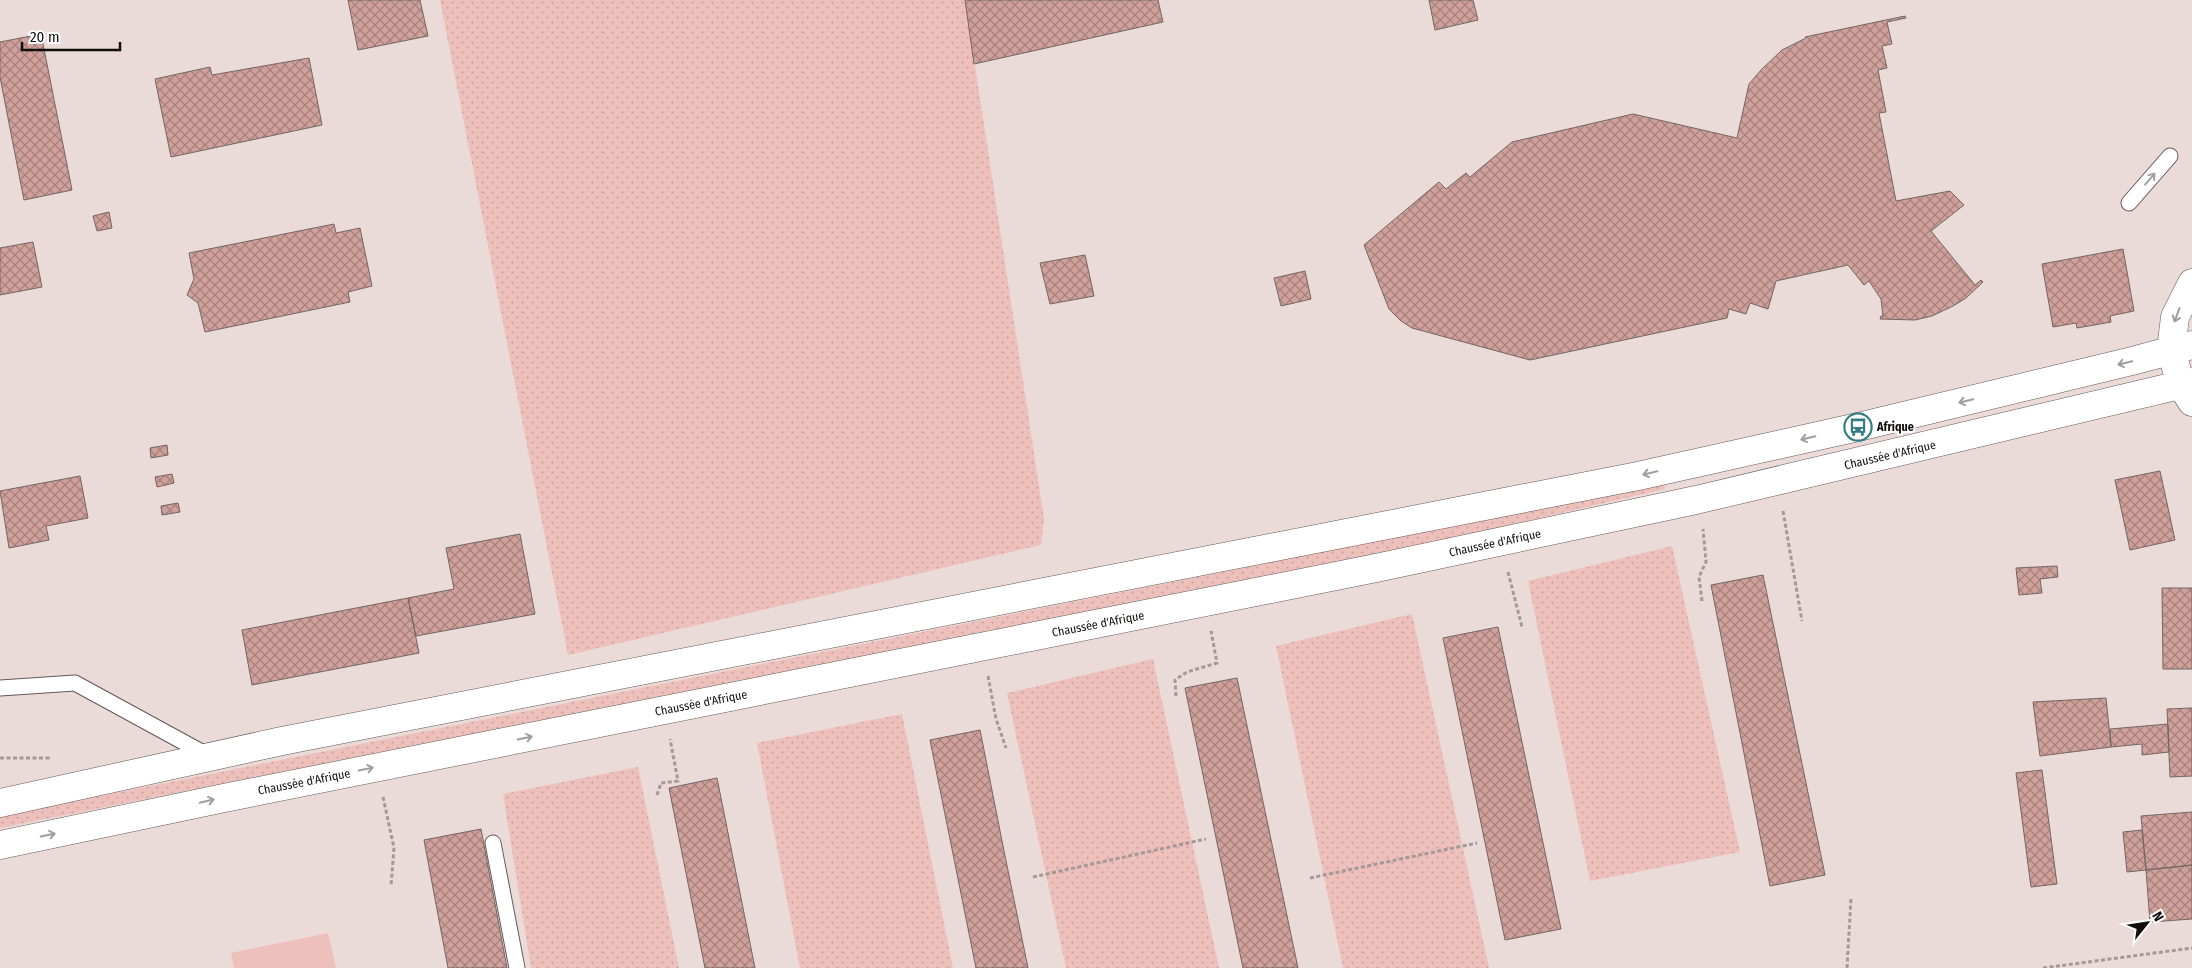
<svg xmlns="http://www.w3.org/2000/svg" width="2192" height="968" font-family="'Fira Sans Condensed',sans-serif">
  <defs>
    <pattern id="grass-dots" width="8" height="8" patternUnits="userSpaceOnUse" patternTransform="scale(1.25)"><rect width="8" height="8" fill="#eec0bc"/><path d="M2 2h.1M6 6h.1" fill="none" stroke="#cba4a0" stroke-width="1.8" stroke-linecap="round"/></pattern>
    <pattern id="building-cross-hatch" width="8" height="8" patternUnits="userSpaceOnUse" patternTransform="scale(1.25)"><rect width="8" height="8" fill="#d0a09b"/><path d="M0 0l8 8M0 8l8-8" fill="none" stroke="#a7817d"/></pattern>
  </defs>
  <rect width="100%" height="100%" fill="#eadad8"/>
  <path fill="url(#grass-dots)" d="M440,0H965L1044,519L1041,545L568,655Z
    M1664,484L1665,489L1431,543L0,828V816Z
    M1672,546L1740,852L1590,881L1528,581Z
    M1412,614L1489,968H1343L1276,646Z
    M1153,659L1219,968H1066L1007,693Z
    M902,714L953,968H800L757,743Z
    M638,767L679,968H531L503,794Z"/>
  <path fill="#eec0bc" d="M328,933L336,968H234L231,953Z"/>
  <path fill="url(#building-cross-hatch)" stroke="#736664" d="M348,0H420L428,36L358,50Z
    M965,0H1158L1163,22L974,64Z
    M1429,0H1473L1478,20L1435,30Z
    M1905,16L1906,18L1887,22L1892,44L1882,46L1887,68L1878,70L1886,112L1879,113L1896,201L1950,191L1964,205L1931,231L1975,285L1981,280L1983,282L1966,298L1953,306L1932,316L1915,320L1880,319L1881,316H1883L1881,299L1869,281L1864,285L1848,265L1776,281L1768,309L1750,303L1746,314L1729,309L1727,318L1530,360L1412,328L1401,321L1389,309L1364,245L1439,182L1446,189L1466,173L1470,177L1512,142L1633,114L1737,138L1749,84L1761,70L1782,50L1806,38L1805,37Z
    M41,34L72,190L24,200L0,77V42Z
    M309,58L322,125L171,157L155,79L210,67L212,75Z
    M109,212L112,228L97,231L93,216Z
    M334,224L336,233L360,228L372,286L348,292L350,302L205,332L198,303L187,295L194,279L189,253Z
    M33,242L42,287L0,295V248Z
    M2123,249L2134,311L2110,316L2111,322L2077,328L2076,323L2053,327L2042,264Z
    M1085,255L1094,296L1050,304L1040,263Z
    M1305,271L1311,299L1281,306L1274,278Z
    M167,445L168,455L151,458L150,448Z
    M2160,471L2175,540L2130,550L2115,480Z
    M172,474L174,483L157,487L155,477Z
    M80,476L88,518L46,526L49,540L9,548L0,491Z
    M178,503L180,512L162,515L161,506Z
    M520,534L535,614L416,636L408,598L454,589L446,548Z
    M2057,566L2058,577L2040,579L2042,593L2019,595L2016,568Z
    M1763,575L1825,875L1770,886L1711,585Z
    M2162,588H2192V669H2163Z
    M408,598L419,653L252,685L242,630Z
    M1498,627L1561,929L1505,940L1443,638Z
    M1237,678L1298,968H1243L1209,804L1185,688Z
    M2106,698L2111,747L2040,756L2033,702Z
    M2192,708V776L2170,777L2167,709Z
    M2168,724L2169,752L2142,755V744L2111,747L2110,729Z
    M980,730L1004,851L1028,968H976L930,740Z
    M2042,770L2057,884L2031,887L2016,773Z
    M717,778L755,968H705L669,788Z
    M2192,812V865L2146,870L2141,816Z
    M481,829L507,968H448L424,840Z
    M2142,830L2146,870L2127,872L2123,832Z
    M2192,865V919L2150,922L2146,870Z"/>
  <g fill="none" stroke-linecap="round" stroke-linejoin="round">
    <g stroke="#655856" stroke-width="17">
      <path id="lane" d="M2129,203L2170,156
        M0,688L75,683L209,756
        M493,843L517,968"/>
    </g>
    <g stroke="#655856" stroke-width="29">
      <path id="secondary" d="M2192,283L2175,317L2171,350L2181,385L2192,402"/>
    </g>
    <g stroke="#655856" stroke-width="29">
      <path id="primary" d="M0,803L282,741L1638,476L1858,427L2132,361L2192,345
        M0,845L224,798L1376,568L1696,500L2192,382"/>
    </g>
    <path stroke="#a59897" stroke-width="3" stroke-dasharray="4 2.5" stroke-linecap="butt" d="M1783,511L1802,621
      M1508,572L1522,627
      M1702,601L1699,577L1706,562L1703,529
      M988,676L996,719L1006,748
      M1176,696L1175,680L1187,672L1217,663L1211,631
      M0,758H52
      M657,795L661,783L678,781L670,739
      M383,797L394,848L391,886
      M1033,877L1206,839
      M1310,878L1477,843
      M1847,968L1851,898
      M2043,968L2192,948"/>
    <use href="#lane" stroke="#fff" stroke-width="15"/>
    <use href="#secondary" stroke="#fff" stroke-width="28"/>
    <use href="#primary" stroke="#fff" stroke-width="28"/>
  </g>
  <defs><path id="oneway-shaft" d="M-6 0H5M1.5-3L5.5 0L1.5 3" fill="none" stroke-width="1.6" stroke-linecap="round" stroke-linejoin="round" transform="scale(1.25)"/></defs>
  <g stroke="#a09e9e">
    <use href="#oneway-shaft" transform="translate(2150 179) rotate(-49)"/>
    <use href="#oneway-shaft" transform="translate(2177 315) rotate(110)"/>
    <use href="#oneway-shaft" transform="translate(2125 363) rotate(166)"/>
    <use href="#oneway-shaft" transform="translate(1966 401) rotate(167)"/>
    <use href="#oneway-shaft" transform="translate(1808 438) rotate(167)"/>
    <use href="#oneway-shaft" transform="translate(1650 473) rotate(167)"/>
    <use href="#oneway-shaft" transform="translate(525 738) rotate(-11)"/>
    <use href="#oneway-shaft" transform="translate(366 769) rotate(-11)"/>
    <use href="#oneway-shaft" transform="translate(207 801) rotate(-13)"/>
    <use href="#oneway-shaft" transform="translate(48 835) rotate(-12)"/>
  </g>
  <defs>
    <g id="bus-ring" transform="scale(1.4375)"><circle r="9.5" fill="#fff" stroke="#357d85" stroke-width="1.5"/><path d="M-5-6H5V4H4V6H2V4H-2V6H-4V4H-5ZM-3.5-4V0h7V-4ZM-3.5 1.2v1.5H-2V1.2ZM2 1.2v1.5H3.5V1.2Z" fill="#357d85"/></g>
  </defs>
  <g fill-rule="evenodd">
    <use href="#bus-ring" x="1858" y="427"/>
  </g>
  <g text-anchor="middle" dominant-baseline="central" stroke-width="4" stroke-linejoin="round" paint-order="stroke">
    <g font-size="12" font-weight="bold" fill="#120d0d" stroke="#fff" text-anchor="start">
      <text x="1877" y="427">Afrique</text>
    </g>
    <g font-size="12" fill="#120d0d" stroke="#fff">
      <text transform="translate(1890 455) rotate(-13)">Chaussée d'Afrique</text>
      <text transform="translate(1495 543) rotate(-12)">Chaussée d'Afrique</text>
      <text transform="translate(1098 624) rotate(-11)">Chaussée d'Afrique</text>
      <text transform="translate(701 703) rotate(-11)">Chaussée d'Afrique</text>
      <text transform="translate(304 782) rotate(-11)">Chaussée d'Afrique</text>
    </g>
  </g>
  <g transform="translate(2147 923) rotate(60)" stroke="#ffffff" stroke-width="4" paint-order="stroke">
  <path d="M0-4L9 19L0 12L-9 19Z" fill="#120d0d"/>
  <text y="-8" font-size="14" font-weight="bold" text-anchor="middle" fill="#120d0d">N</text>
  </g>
  <path d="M22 42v8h98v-8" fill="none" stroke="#120d0d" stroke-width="2.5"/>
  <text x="30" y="42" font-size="15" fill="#120d0d" stroke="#ffffff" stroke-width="4" paint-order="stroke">20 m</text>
</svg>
